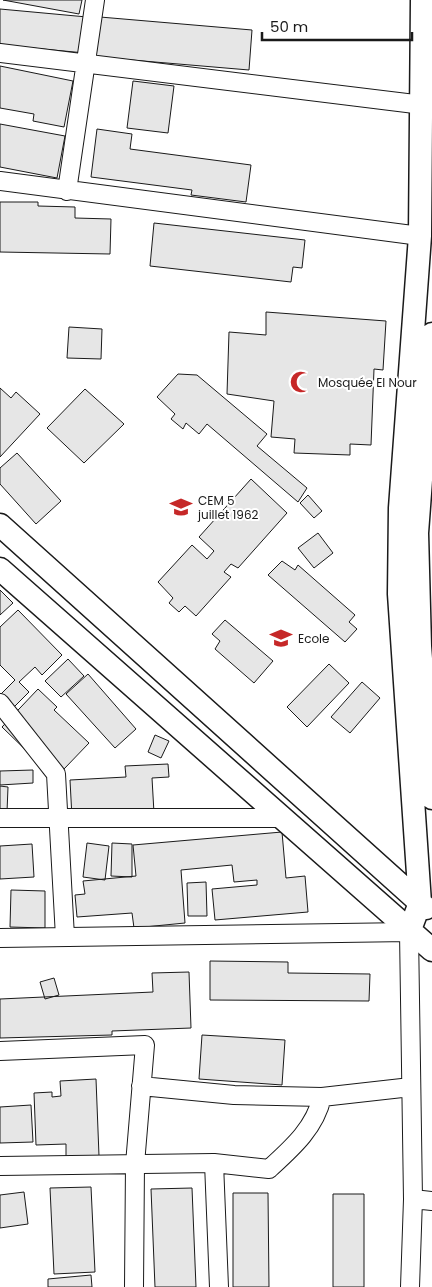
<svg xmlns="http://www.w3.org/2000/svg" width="432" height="1287" font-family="Poppins,sans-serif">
  <rect width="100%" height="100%" fill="#fff"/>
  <path fill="#e6e6e6" stroke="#1a1a1a" d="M3,0H82L79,14Z
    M0,9L87,17L85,53L0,45Z
    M100,17L252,30L249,70L96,57Z
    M0,66L73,81L64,127L33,121L34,114L0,108Z
    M133,81L174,86L168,133L127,128Z
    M0,124L65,136L57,178L0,167Z
    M97,129L132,134L130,149L251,165L246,202L191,195L192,190L91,177Z
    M0,202H38V206L75,207V218L111,219L110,254L0,252Z
    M154,223L305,240L302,268L293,267L291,282L150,266Z
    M266,312L386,321L383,370L374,369L371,445L350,444V455L294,453L295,439L271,437L274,401L227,394L229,332L266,335Z
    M69,327L102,329L101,359L67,358Z
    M178,374L197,375L267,434L257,446L307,488L298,502L207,424L199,434L186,423L183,429L171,419L175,414L157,397Z
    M0,388L11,398L16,392L40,414L0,457Z
    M85,389L124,424L84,463L47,428Z
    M17,453L61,501L36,524L0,484V468Z
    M251,479L287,513L238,568L231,564L224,572L231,577L196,616L185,606L179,612L169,603L173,598L158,582L192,545L207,559L214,551L199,537Z
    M308,495L322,511L314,518L300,503Z
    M318,533L333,553L314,568L298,548Z
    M282,561L295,570L298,565L355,615L349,622L357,629L345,642L268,575Z
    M0,590L13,603L0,615Z
    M18,610L62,655L42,675L35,667L19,682L29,692L6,715L0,695L15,680L0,665V627Z
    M225,620L273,661L254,683L215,649L220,641L212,634Z
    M68,659L84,676L61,697L45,681Z
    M329,664L349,683L307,727L287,707Z
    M88,674L136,729L115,748L66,694Z
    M362,682L380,698L350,733L331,717Z
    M38,689L57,707L54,710L89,743L64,769L45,750L36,760L2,727Z
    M155,735L169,741L161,758L148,752Z
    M168,764L169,777L152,778L154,813L72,818L70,780L126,777L125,766Z
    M33,770V783L0,785V771Z
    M0,786L8,787L7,812H0Z
    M282,832L286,878L305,876L308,912L215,920L212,889L257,885V880L234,882L232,865L181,870L185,923L134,928L132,913L77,917L75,895L85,894L83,881L136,876L133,845Z
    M87,843L109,846L105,880L83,877Z
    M112,843L132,844V877L111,876Z
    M32,844L34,877L0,879V846Z
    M206,882L207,916H188L187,883Z
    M11,890L45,891V928L10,927Z
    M210,961L288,962V973L370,974L369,1001L210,1000Z
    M189,972L191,1028L112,1031V1035L0,1038V999L153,992L152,973Z
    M54,978L59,995L45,999L40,982Z
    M202,1035L285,1040L282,1085L199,1079Z
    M96,1079L99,1156L66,1157V1144L36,1145L34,1093L52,1092V1097L61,1096L60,1081Z
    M31,1105L33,1142L0,1143V1107Z
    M91,1187L95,1272L54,1274L50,1188Z
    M192,1188L196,1287H155L151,1189Z
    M24,1192L28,1224L0,1228V1195Z
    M233,1193H268L269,1287H233Z
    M333,1194H364V1287H333Z
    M91,1275L92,1287H48V1279Z"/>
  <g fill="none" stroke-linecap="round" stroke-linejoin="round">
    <g stroke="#1a1a1a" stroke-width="20">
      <path id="minor" d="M0,53L423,105
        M0,181L420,236
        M67,191L95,0
        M0,703L56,774L65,937
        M0,818H281
        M0,938L409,932L413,1199L410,1287
        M0,1051L145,1045L135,1164L134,1287
        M141,1086L234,1095L322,1097L411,1087
        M214,1163L269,1169C292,1148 315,1128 322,1097
        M0,1166L214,1163L219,1287
        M413,1199L432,1201"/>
    </g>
    <g stroke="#1a1a1a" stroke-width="25">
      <path id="tertiary" d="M432,334L417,533L420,646L432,798
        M0,525L426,908
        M0,569L432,950
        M409,932L420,903L399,594L400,508L420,236L422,0"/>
    </g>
    <use href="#minor" stroke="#fff" stroke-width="18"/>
    <use href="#tertiary" stroke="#fff" stroke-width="22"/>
  </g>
  <defs>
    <g id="mosque-bare" transform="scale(1.725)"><path d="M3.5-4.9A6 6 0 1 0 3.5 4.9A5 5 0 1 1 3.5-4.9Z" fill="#c62828" stroke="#fff" stroke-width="2.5" paint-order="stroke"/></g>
    <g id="school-bare" transform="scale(1.725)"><path d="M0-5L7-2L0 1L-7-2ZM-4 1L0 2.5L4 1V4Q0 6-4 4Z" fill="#c62828" stroke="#fff" stroke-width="2.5" paint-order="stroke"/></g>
  </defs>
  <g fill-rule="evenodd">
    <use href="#mosque-bare" x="301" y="382"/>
    <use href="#school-bare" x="181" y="507"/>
    <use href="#school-bare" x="281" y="638"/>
  </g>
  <g text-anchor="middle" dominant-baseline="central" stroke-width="4" stroke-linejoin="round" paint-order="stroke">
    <g font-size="12" fill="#1a1a1a" stroke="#fff" text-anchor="start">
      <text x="318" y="382">Mosquée El Nour</text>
      <text x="198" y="500">CEM 5<tspan x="198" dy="14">juillet 1962</tspan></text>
      <text x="298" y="638">Ecole</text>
    </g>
  </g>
  <path d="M262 32v8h150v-8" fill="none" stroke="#1a1a1a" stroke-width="2.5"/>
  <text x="270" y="32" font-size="15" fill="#1a1a1a" stroke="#ffffff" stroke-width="4" paint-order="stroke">50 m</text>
</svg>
